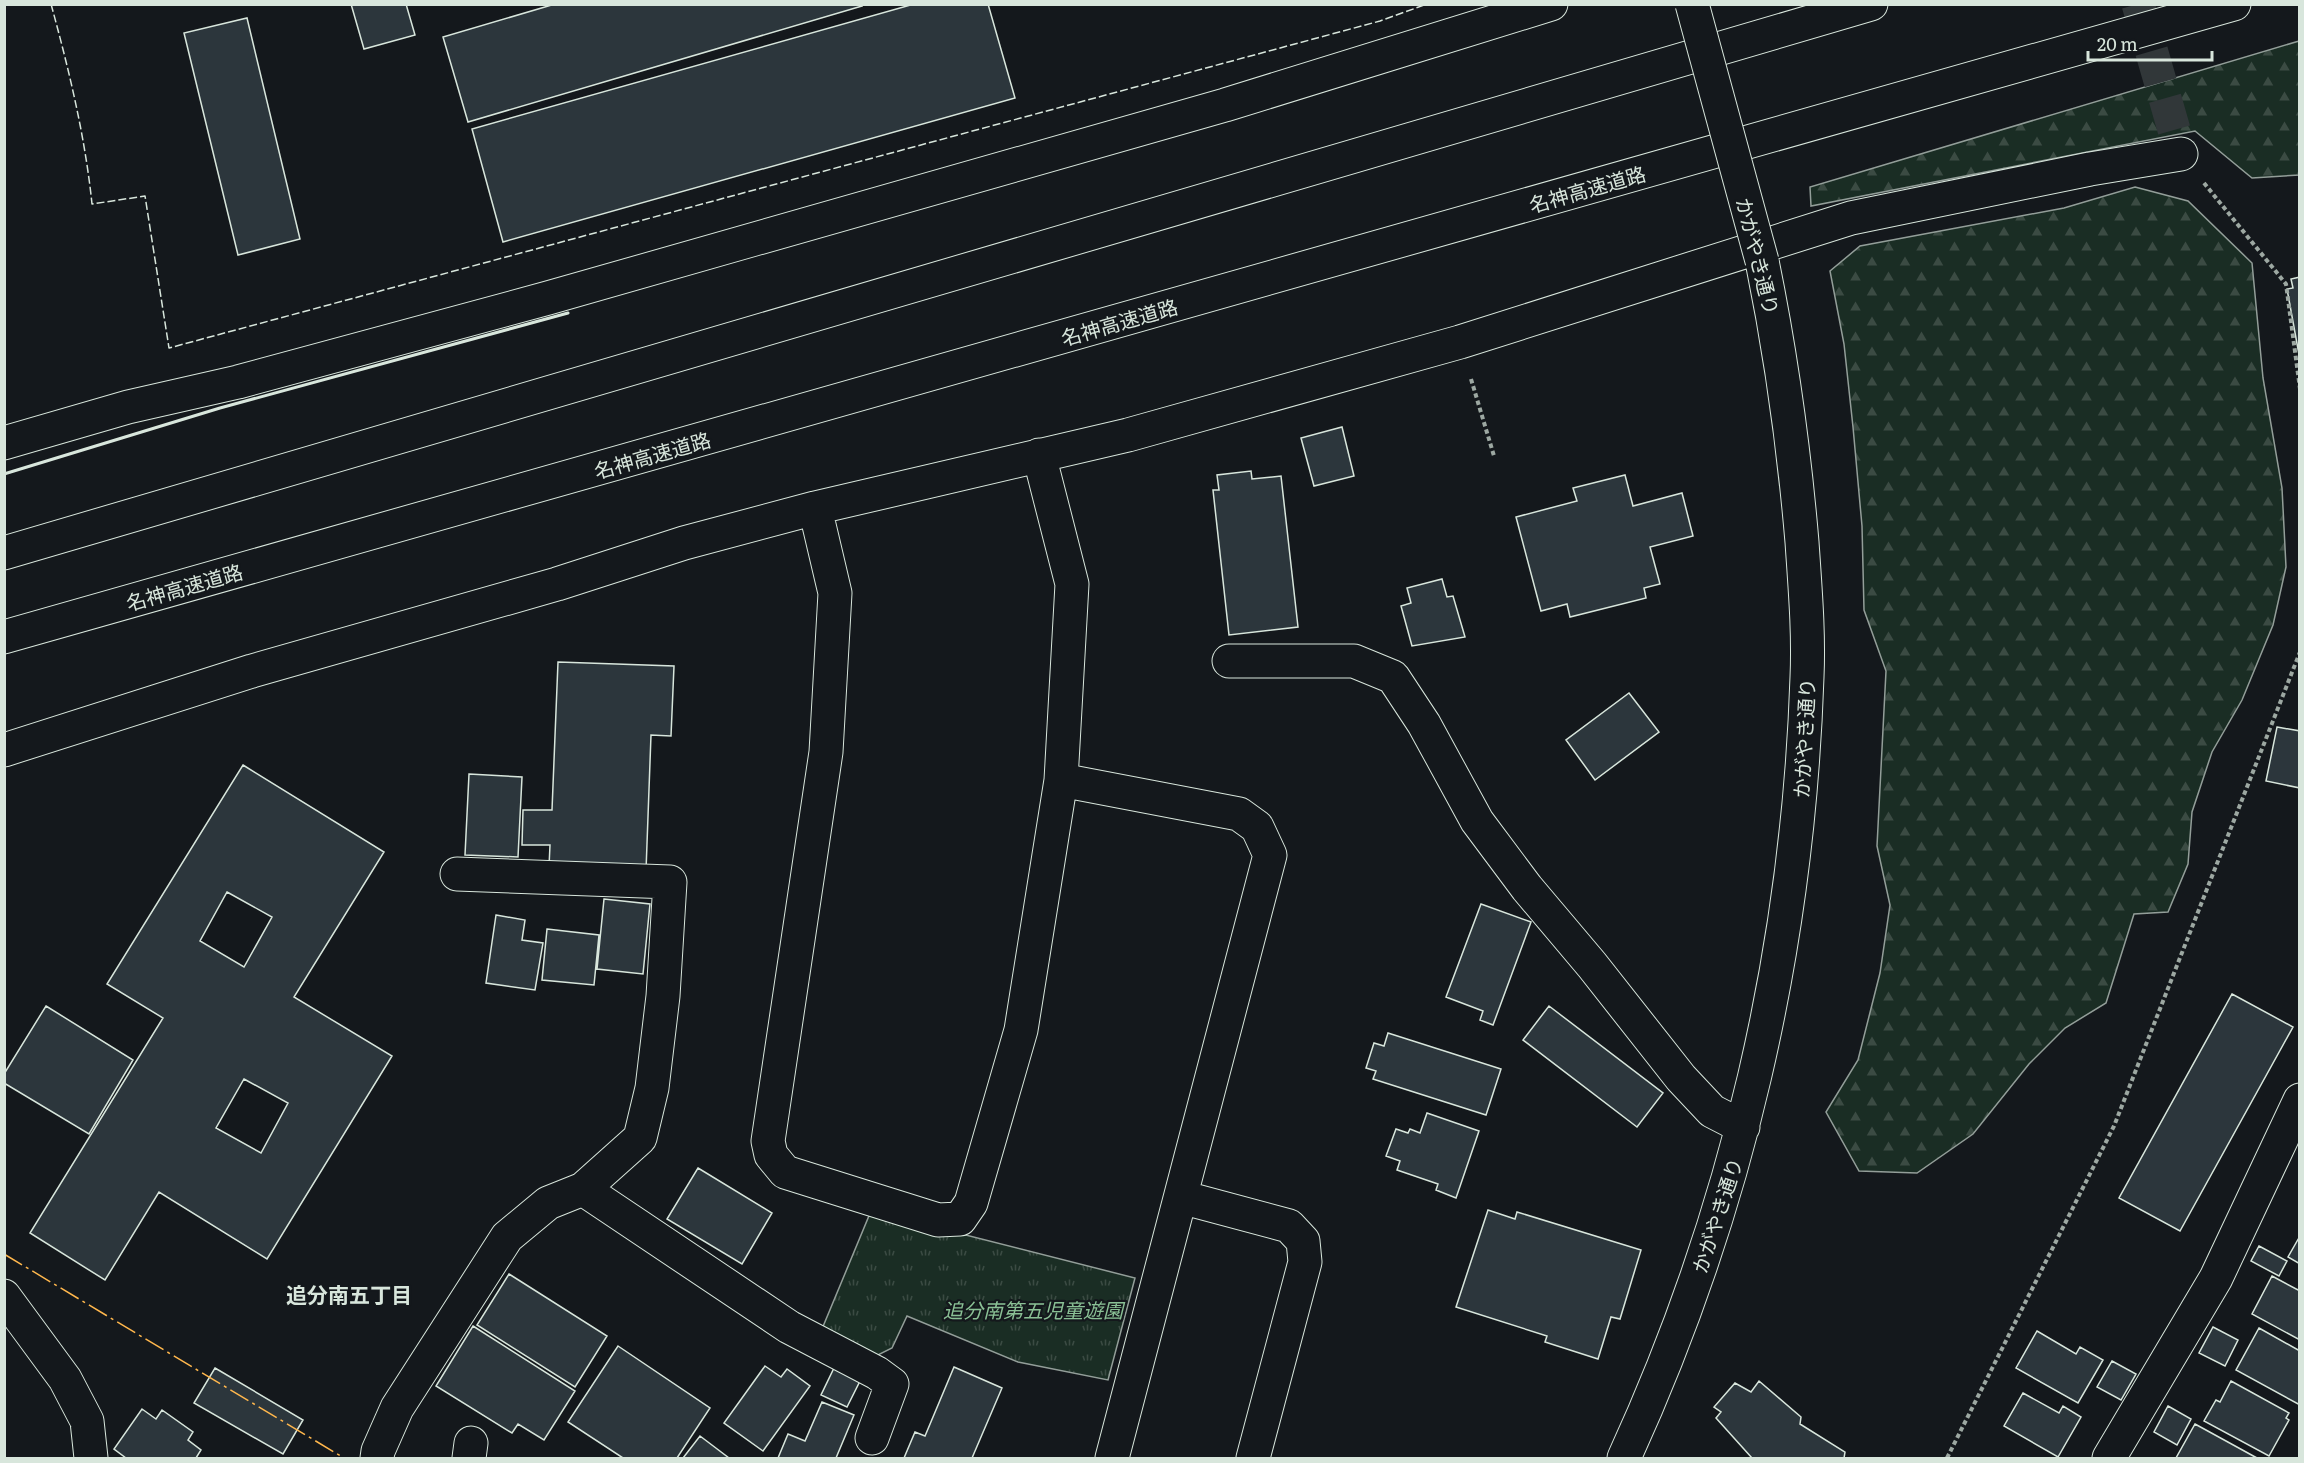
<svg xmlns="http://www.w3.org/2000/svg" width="2304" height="1463" font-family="Literata,'Noto Sans JP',serif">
  <defs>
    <pattern id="forest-firs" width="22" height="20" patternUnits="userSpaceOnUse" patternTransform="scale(1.5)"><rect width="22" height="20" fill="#1a2d24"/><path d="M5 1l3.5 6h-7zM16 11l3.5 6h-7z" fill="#3b4b43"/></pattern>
    <pattern id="park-tufts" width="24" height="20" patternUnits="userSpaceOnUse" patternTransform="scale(1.5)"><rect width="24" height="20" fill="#1a2d24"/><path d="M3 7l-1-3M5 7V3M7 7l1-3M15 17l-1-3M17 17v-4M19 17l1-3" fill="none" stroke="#3b4b43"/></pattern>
  </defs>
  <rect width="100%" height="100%" fill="#14181c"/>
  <path fill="url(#forest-firs)" stroke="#939e99" stroke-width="1.5" d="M2299,41V175L2252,178L2195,131L1811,206L1810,187Z
    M2135,187L2188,201L2252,263L2263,378L2282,488L2286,567L2273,625L2242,700L2212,752L2192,812L2188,864L2168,912L2134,914L2106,1003L2065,1028L2029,1064L1973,1134L1917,1173L1859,1171L1826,1112L1858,1060L1880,973L1890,905L1877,846L1886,671L1864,610L1862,526L1853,427L1844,344L1830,271L1860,246L2064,208Z"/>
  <path fill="url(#park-tufts)" stroke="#939e99" stroke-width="1.5" d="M871,1211L1135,1278L1108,1380L1018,1362L907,1316L892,1348L872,1358L822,1329Z"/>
  <path fill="#2c363c" stroke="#d8e6dc" stroke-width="1.5" fill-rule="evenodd" d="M351,4H406L415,35L364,49Z
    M555,4H861L862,6L468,122L443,37Z
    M914,4H988L1015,98L503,242L472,129Z
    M247,18L300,239L238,255L184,33Z
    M2300,277V360L2287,289L2293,288L2291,279Z
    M1342,427L1354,476L1314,486L1301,438Z
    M1251,471L1252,479L1281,476L1298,627L1229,635L1213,490H1219L1217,475Z
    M1625,475L1633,506L1682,493L1693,536L1650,547L1660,584L1644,588L1646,598L1570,617L1567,604L1541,611L1516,517L1577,501L1573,488Z
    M1442,579L1447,597L1453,596L1465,637L1412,646L1401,606L1411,603L1407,588Z
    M558,662L674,666L671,736L651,735L646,871L549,867L550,845H522L523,810H552Z
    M1629,693L1659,732L1595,780L1566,740Z
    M2277,727L2300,731V788L2266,781Z
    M243,765L384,852L294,997L392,1056L267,1259L159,1192L105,1280L30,1233L163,1018L107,984ZM227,892L272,917L244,967L200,941ZM244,1079L288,1103L261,1153L216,1128Z
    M469,774L522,777L518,857L465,855Z
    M604,899L650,904L643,974L597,969Z
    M1481,904L1531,922L1493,1025L1480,1020L1483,1011L1446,997Z
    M496,915L525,920L522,940L543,943L535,990L486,983Z
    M547,929L599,935L594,985L542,980Z
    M2232,994L2293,1027L2180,1231L2119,1198Z
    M46,1006L133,1060L89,1134L4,1083V1074Z
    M1549,1006L1663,1093L1637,1127L1523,1040Z
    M1388,1033L1501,1069L1486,1115L1373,1079L1376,1071L1366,1068L1374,1043L1384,1046Z
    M1427,1113L1479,1131L1456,1198L1436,1190L1438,1184L1397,1170L1400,1161L1386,1156L1396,1129L1408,1133L1410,1129L1420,1133Z
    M698,1168L772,1213L742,1264L667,1219Z
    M1488,1210L1515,1219L1517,1212L1641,1250L1620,1319L1611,1317L1598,1359L1545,1342L1547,1336L1456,1307Z
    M2300,1236V1264L2288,1257Z
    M2259,1246L2287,1261L2279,1276L2251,1261Z
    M509,1274L607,1336L575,1387L477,1325Z
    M2272,1276L2298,1290L2300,1286V1340L2252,1314Z
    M473,1326L575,1391L544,1440L518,1424L512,1433L436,1386Z
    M2213,1327L2238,1340L2225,1366L2199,1353Z
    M2259,1328L2300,1351V1405L2236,1370Z
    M2037,1331L2076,1354L2080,1347L2103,1360L2078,1403L2016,1368Z
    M618,1346L710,1408L677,1458H623L568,1422Z
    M2112,1361L2136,1374L2121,1400L2097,1387Z
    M765,1366L781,1377L787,1369L810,1386L763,1451L724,1423Z
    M954,1367L1002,1388L972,1458H904L915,1432L925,1436Z
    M215,1368L303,1420L283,1454L194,1403Z
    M834,1368L860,1381L847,1407L821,1395Z
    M1759,1381L1801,1417L1800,1424L1845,1452L1844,1458H1752L1716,1418L1721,1412L1714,1407L1735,1383L1751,1392Z
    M2231,1381L2289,1413L2286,1418L2289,1420L2269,1456L2204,1421L2216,1400L2220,1402Z
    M2023,1393L2059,1413L2063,1406L2081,1417L2058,1457L2004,1426Z
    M822,1402L854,1415L836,1458H778L788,1434L805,1441Z
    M2168,1406L2191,1419L2177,1445L2154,1432Z
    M142,1409L156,1419L162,1410L193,1432L188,1440L201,1450L196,1458H126L114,1449Z
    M2195,1424L2257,1458H2176Z
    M700,1436L729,1458H683Z"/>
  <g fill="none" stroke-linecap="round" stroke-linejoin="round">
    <path stroke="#313739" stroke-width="33" stroke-dasharray="33 16" stroke-linecap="butt" d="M2138,4L2181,154"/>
    <g stroke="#d8e6dc" stroke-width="35">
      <path id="minor" d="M4,443L128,407L238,382L548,298L1225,105L1551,4
        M815,508L835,593L826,752L768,1141L771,1155L785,1172L938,1220L960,1219L971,1203L1021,1030L1061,780L1072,584L1039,455
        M1229,661H1354L1393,677L1424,724L1477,821L1527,888L1592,965L1681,1078L1712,1111L1743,1127
        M4,750L252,671L557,584L684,543L815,508L1128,435L1460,342L1851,218L2090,169L2181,154
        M1061,780L1239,814L1257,827L1270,855L1112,1458
        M583,1189L789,1327L877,1373L892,1384L872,1438
        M1181,1197L1289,1226L1303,1241L1305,1262L1253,1458
        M4,1296L65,1379L87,1421L91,1458
        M377,1458L378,1451L397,1408L507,1237L548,1203L583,1189L640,1138L652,1088L663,996L670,882L457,874
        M469,1458L471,1443
        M1624,1458C1737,1212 1798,948 1807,677C1809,633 1805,587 1802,542C1794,448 1781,354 1762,261
        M2109,1458L2216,1278L2300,1100"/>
    </g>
    <g stroke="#d8e6dc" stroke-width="35">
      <path id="highway" d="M4,553L1871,4
        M4,637L2234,4"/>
    </g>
    <path stroke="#9da8a2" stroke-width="4" stroke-dasharray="4.5 3" stroke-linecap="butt" d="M2204,183L2286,284L2300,389
      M1471,379L1494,456
      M1947,1458L2114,1126L2300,652"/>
    <use href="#minor" stroke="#14181c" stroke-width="33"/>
    <use href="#highway" stroke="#14181c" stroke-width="33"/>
    <g stroke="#d8e6dc" stroke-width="35" stroke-linecap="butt">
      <path id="minor-bridge" d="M1692,4L1762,261"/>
    </g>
    <use href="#minor-bridge" stroke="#14181c" stroke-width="33"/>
    <path stroke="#d8e6dc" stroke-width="1.5" stroke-dasharray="8 3" stroke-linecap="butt" d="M51,4C69,70 85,136 92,204L145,196L169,348L1380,21L1427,4"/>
    <path stroke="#d8e6dc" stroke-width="3" d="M4,474L220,408L568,313"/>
    <path stroke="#ffb74d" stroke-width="1.5" stroke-dasharray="21 4.5 3 4.5" stroke-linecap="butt" d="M4,1254L344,1458"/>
  </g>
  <g text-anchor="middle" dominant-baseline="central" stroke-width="4.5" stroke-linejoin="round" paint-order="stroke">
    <g font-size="20" fill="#d8e6dc" stroke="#14181c">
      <text transform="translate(1587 188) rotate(-16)">名神高速道路</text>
      <text transform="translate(1759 256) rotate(76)">かがやき通り</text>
      <text transform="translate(1119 321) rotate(-16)">名神高速道路</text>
      <text transform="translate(652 454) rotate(-16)">名神高速道路</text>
      <text transform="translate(184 586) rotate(-16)">名神高速道路</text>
      <text transform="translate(1803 738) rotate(-87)">かがやき通り</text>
      <text transform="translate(1716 1215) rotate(-72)">かがやき通り</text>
    </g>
    <g font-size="20" font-style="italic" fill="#8ac095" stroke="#14181c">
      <text x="1033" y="1309">追分南第五児童遊園</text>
    </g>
    <g font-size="21" font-weight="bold" fill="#d8e6dc" stroke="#14181c">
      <text x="349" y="1293">追分南五丁目</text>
    </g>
  </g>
  <rect width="2304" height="1463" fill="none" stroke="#d8e6dc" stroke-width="12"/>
  <path d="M2088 51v9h124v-9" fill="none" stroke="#d8e6dc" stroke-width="3"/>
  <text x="2097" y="51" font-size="18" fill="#d8e6dc" stroke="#14181c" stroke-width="4.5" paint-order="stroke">20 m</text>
</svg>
